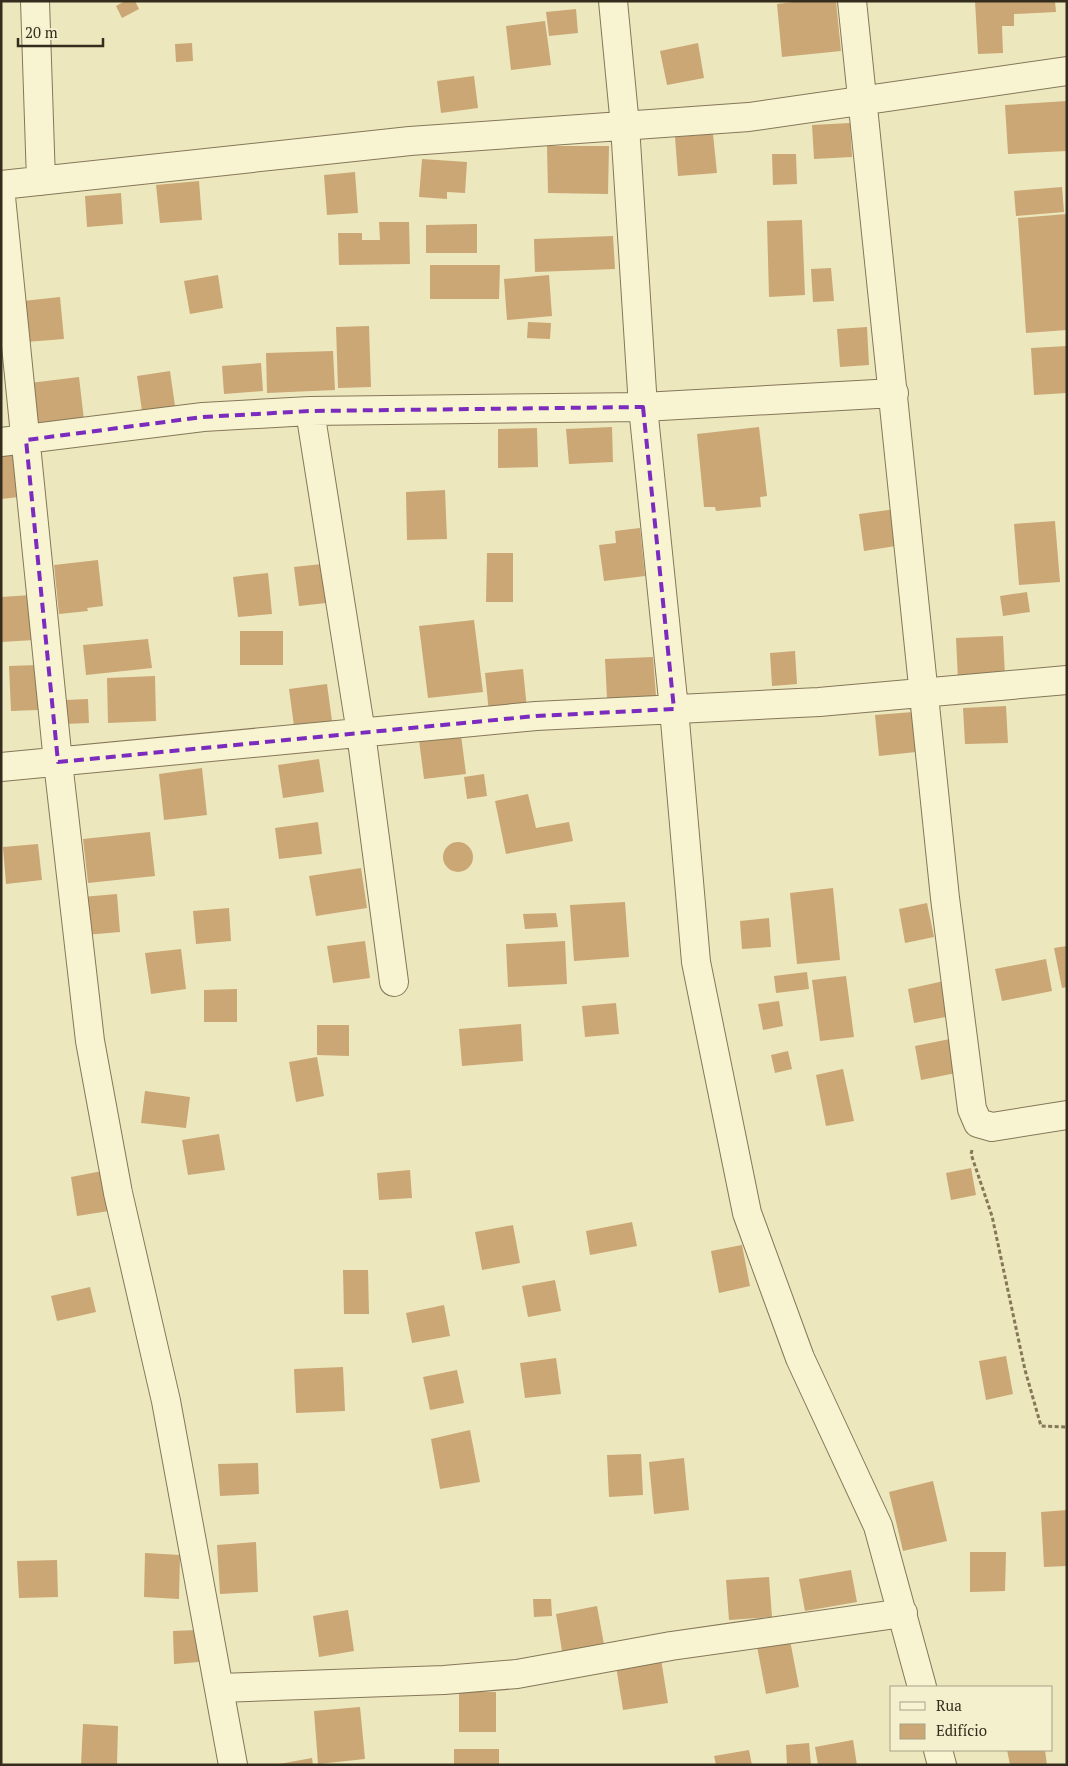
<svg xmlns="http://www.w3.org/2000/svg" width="1068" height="1766" font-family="'PT Serif',serif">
  <rect width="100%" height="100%" fill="#ede7be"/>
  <path fill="#caa775" d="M125,1H135L139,9L122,18L116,6Z
    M802,1H836L841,51L782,57L777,4Z
    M975,1H1055L1056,12L1014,14V26H1002L1003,53L978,54Z
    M576,9L578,33L549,36L546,12Z
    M545,21L551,65L511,70L506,26Z
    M192,43L193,61L176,62L175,44Z
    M698,43L704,78L667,85L660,51Z
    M474,76L478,108L441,113L437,81Z
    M1067,101V151L1008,154L1005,105Z
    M850,123L852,157L814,159L812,125Z
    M713,134L717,173L678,176L675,137Z
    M547,146H609L608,194L548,193Z
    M772,154H796L797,184L773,185Z
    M422,159L467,162L465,193L447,192V199L419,197Z
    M355,172L358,213L327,215L324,175Z
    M199,181L202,220L160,223L156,185Z
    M1062,187L1064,212L1016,216L1014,191Z
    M121,193L123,224L87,227L85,196Z
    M1067,214V330L1026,333L1018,218Z
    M802,220L805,295L769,297L767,221Z
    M379,222H409L410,264L339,265L338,233H362V240H380Z
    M477,224V253H426V225Z
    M613,236L615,269L535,272L534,239Z
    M430,265H500L499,299H430Z
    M831,268L834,301L813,302L811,269Z
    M218,275L223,308L190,314L184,281Z
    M549,275L552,316L507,320L504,279Z
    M60,297L64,339L26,342L23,301Z
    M528,322L551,323L550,339L527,338Z
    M369,326L371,387L338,388L336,327Z
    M867,327L869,365L840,367L837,329Z
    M1067,346V393L1034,395L1031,348Z
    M333,351L335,390L267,393L266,353Z
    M261,363L263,391L224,394L222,366Z
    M170,371L175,406L142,411L137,376Z
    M79,377L84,420L35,426L30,383Z
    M612,427L613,462L569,464L566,429Z
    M759,427L767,496L760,497L761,507L716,511L715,507H704L697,434Z
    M537,428L538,467L498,468V429Z
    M15,454L19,497L1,499V455Z
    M445,490L447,539L407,540L406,492Z
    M896,509L902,545L864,551L859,514Z
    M1055,521L1060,582L1019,585L1014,524Z
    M640,528L645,576L604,581L599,545L616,543L615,531Z
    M487,553H513V602H486Z
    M98,560L103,606L87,608L88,611L59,614L54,565Z
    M322,564L326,603L299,606L294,567Z
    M268,573L272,614L238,617L233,577Z
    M1027,592L1030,612L1003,616L1000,596Z
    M31,595L34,640L1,642V597Z
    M474,620L483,692L428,698L419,626Z
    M240,631H283V665H240Z
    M1003,636L1005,676L958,680L956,638Z
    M148,639L152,668L86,675L83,645Z
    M795,651L797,684L772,686L770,653Z
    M653,657L656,696L607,698L605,659Z
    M37,665L38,710L11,711L9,666Z
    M523,669L527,709L489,713L485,673Z
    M155,676L156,721L108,723L107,678Z
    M327,684L332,721L294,726L289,689Z
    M88,699L89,723L65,724V700Z
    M1006,706L1008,743L965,744L963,708Z
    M913,712L916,752L879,756L875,715Z
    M461,735L466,774L424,779L419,740Z
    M319,759L324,792L283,798L278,765Z
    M202,768L207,815L164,820L159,774Z
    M484,774L487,796L467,799L464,777Z
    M528,794L536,828L569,822L573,841L506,854L495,801Z
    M318,822L322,854L279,859L275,828Z
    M150,832L155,876L88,883L83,839Z
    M443 857a15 15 0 1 1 30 0a15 15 0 1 1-30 0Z
    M38,844L42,880L6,884L3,847Z
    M361,868L367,908L316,916L309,876Z
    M833,888L840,960L797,964L790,893Z
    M117,894L120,932L85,935L82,897Z
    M625,902L629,957L574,961L570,905Z
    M927,903L934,937L905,943L899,909Z
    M229,908L231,941L196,944L193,911Z
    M556,913L558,927L525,929L523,914Z
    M769,918L771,947L742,949L740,921Z
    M365,941L370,978L333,983L327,946Z
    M565,941L567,984L508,987L506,944Z
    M1067,946V987L1062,988L1054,948Z
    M181,949L186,989L151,994L145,953Z
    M1046,959L1052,991L1002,1001L995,969Z
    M807,972L809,989L776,993L774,976Z
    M846,976L854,1037L820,1041L812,980Z
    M944,981L951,1016L914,1023L908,989Z
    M237,989V1022H204V990Z
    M779,1001L783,1026L763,1030L758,1004Z
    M616,1003L619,1034L585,1037L582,1006Z
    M521,1024L523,1061L462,1066L459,1029Z
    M317,1025H349V1056L317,1055Z
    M955,1038L961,1072L921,1080L915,1046Z
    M788,1051L792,1069L775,1073L771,1055Z
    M317,1057L324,1096L296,1102L289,1062Z
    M843,1069L854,1121L826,1126L816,1075Z
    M145,1091L190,1097L186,1128L141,1123Z
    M219,1134L225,1170L188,1175L182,1140Z
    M971,1168L976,1195L951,1200L946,1173Z
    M410,1170L412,1198L379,1200L377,1173Z
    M102,1171L109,1211L77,1216L71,1177Z
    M632,1222L637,1246L590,1255L586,1231Z
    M513,1225L520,1263L482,1270L475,1232Z
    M742,1245L750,1286L719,1293L711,1251Z
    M343,1270H368L369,1314H344Z
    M555,1280L561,1311L528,1317L522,1286Z
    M90,1287L96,1312L57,1321L51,1296Z
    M444,1305L450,1336L412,1343L406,1313Z
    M1006,1356L1013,1394L986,1400L979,1361Z
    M556,1358L561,1394L525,1398L520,1363Z
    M343,1367L345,1411L296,1413L294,1369Z
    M457,1370L464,1403L430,1410L423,1377Z
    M470,1430L480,1482L440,1489L431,1439Z
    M641,1454L643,1495L609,1497L607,1455Z
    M684,1458L689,1510L654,1514L649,1462Z
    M258,1463L259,1494L220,1496L218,1464Z
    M933,1481L947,1541L903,1551L889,1492Z
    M1067,1510V1566L1044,1567L1041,1512Z
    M256,1542L258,1592L220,1594L217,1545Z
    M970,1552H1006L1005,1591L970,1592Z
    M145,1553L180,1555L179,1599L144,1597Z
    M57,1560L58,1597L19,1598L17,1561Z
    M851,1570L857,1602L805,1611L799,1579Z
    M769,1577L772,1617L729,1620L726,1580Z
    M533,1599H551L552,1616L534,1617Z
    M597,1606L605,1650L563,1657L556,1614Z
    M348,1610L354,1651L319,1657L313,1616Z
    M197,1630L199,1662L174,1664L173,1631Z
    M789,1635L799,1687L766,1694L756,1641Z
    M661,1659L668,1703L623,1710L616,1666Z
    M459,1692H496V1732H459Z
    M360,1707L365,1759L318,1764L314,1711Z
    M83,1724L118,1726L117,1765H81Z
    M853,1740L857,1765H818L815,1747Z
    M809,1743L811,1765H787L786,1745Z
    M454,1749H499V1765H454Z
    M749,1750L752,1765H716L714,1756Z
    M1007,1750H1045L1047,1765H1010Z
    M312,1758L313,1765H280L279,1764Z"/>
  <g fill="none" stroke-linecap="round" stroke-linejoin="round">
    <g stroke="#857758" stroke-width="30">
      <path id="street" d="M35,1L41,181
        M613,1L625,126L643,407L674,709L696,962L747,1213L800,1358L878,1526L922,1687
        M852,1L945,898L972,1109L978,1123L992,1127L1067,1115
        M1,185L410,141L749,117L1067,71
        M1,197L58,762L90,1041L118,1193L166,1401L233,1765
        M310,411L361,733L394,982
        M1,442L203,417L310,411L643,407L894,393
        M1,767L536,716L819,702L1067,680
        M219,1688L444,1680L517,1674L671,1646L903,1613
        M938,1750L942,1765"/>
    </g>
    <path stroke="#857758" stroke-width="3" stroke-dasharray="4 2.5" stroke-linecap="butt" d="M972,1150L971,1154L992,1216L1025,1370L1041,1426L1067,1427"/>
    <use href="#street" stroke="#f8f3d1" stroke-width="28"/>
  </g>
  <path fill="none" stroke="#7b2cbf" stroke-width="4" stroke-dasharray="10 6" stroke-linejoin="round" d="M643,407L674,709L536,716L58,762L26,440L203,417L310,411Z"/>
  <rect width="1068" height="1766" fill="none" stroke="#342c1c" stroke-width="5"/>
  <rect x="890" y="1686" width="162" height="65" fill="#f4f0ce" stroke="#a7a287"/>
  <rect x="900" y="1702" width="25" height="8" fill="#f8f3d1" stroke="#a7a287"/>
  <text x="936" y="1711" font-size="15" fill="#342c1c">Rua</text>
  <rect x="900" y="1724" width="25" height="15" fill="#caa775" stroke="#a7a287"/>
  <text x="936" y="1736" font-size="15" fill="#342c1c">Edifício</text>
  <path d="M18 38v8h85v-8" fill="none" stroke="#342c1c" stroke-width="2.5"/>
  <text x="25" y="38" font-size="15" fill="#342c1c" stroke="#f4f0ce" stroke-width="4" paint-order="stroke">20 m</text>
</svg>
